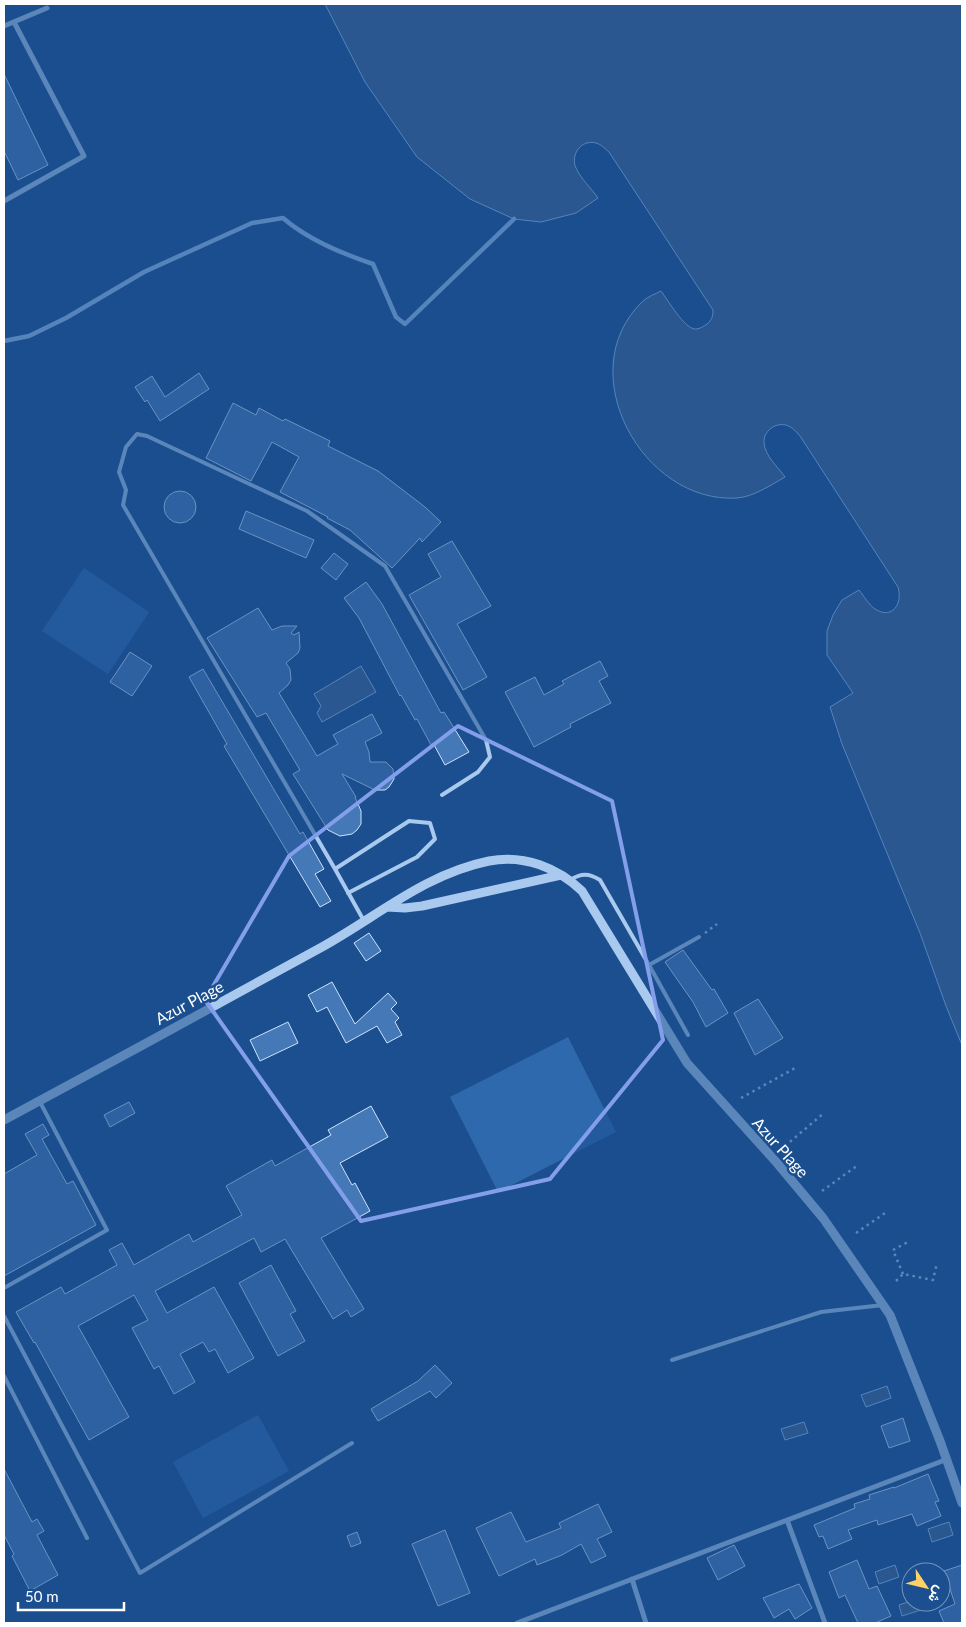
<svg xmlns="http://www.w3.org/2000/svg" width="966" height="1627" font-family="Lato,Vazirmatn,sans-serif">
  <rect width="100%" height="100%" fill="#1b4f8f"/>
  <path fill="#2e69ad" d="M84,568L149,612L108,674L42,631Z
    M568,1037L616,1132L498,1192L450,1097Z
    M258,1415L289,1471L203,1518L173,1462Z"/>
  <path fill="#3c6290" stroke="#9cc4f0" d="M325,4H962V1045L946,1006L920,933L842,744L830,707L853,693L827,655V631L833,615L842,600L859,590C864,596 869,605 875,609C892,620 903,604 898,587L800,436C798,434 795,430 792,428C780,419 763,429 764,443C765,456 778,467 785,477C771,485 753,497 737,498C643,504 570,372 642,302C647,297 655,294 661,291C668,300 685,330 696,329C700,329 704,326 707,324C712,320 713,316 713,310L609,152C605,149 601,144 596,143C581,139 570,155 576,168C581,179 591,188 598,198L576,213L541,222L514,219L470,199L417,157L365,82Z
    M361,666L376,692L322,722L317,713L321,706L314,694Z
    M887,1386L891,1398L866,1407L861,1395Z
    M804,1422L808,1433L785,1440L781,1429Z
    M949,1522L953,1535L932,1542L928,1529Z
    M895,1565L899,1577L879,1584L875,1572Z
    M911,1601L925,1602L927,1608L902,1616L899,1605Z"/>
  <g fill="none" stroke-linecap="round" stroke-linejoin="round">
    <path stroke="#9cc4f0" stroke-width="4.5" d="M4,341L29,336L66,318L144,272L252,223L283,218C307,239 343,254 373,264L396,317L405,324L514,219"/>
  </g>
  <path fill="#4478b7" stroke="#cfe3fa" d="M4,74L48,165L18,180L4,151Z
    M199,373L209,389L160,421L147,400L145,402L135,387L152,376L165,397Z
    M233,403L256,415L259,408L283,421L285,419L330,441L328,446L378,471L425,507L441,522L422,542L420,538L392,568L350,530L327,518L328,517L280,492L299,457L272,442L251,481L206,458Z
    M164 507a16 16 0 1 1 32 0a16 16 0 1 1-32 0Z
    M246,511L314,540L306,558L239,529Z
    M452,541L491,606L457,624L487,677L463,690L409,595L441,577L428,554Z
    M334,553L348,564L336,580L321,568Z
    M366,582L382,604L441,713L444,712L469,752L445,765L433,743L431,745L417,719L415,720L401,695L400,696L359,618L344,598Z
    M258,608L272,630L282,626H297L291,633L294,635L299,632L300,648L298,653L286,663L290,669L291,680L288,685L279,693L317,756L338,744L333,735L372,714L382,733L365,742L369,752L370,762H386L393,769L394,779L389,787L385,790H375L342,774L356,797H355L361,811V824L357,830L352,834L340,836L328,830L293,774L300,770L266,713L257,717L207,638Z
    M130,652L152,666L132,696L110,682Z
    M600,661L608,676L599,681L611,703L570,724L571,727L534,747L505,692L535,677L544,695L564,684L562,681Z
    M203,669L300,834L303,832L324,869L315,874L331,901L320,907L224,746L227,744L189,677Z
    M369,933L381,951L366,961L354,943Z
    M683,950L712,990L714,989L728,1013L706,1027L693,1002L665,962Z
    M332,982L355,1024L388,993L397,1003L391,1009L399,1018L395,1022L402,1035L387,1043L377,1026L346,1043L327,1007L317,1012L308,995Z
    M758,999L783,1038L755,1055L734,1013Z
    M288,1022L298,1043L260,1061L250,1040Z
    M129,1102L135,1113L110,1127L104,1115Z
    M371,1106L388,1137L340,1163L352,1185L355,1183L370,1211L321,1238L364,1309L351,1317L347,1310L333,1319L285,1239L261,1252L254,1238L155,1291L167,1313L214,1287L254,1358L228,1373L215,1349L209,1352L203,1342L180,1354L195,1382L174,1394L159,1366L154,1369L132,1328L148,1320L134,1295L78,1326L129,1417L89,1440L35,1342L34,1343L16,1312L61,1287L65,1294L117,1265L109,1250L122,1243L134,1265L189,1234L193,1242L242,1215L226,1186L272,1160L275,1166L331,1135L328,1130Z
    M43,1124L49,1135L42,1139L67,1184L73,1181L96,1225L4,1276V1174L37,1155L25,1134Z
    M271,1265L296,1311L290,1314L305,1341L278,1356L239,1283Z
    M435,1365L452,1383L436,1398L430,1391L378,1421L371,1409L418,1381Z
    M903,1418L910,1441L889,1448L881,1426Z
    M4,1469L32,1522L37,1519L44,1531L37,1535L58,1575L30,1591L12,1556L14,1554L4,1535Z
    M928,1474L939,1501L935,1502L941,1516L917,1526L912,1514L878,1525L877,1520L848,1530L852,1539L828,1549L823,1536L819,1537L814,1525L855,1508L854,1504L870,1499L869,1495L894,1487V1488Z
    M598,1504L612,1532L597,1539L606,1556L591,1563L581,1544L562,1555L537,1565L535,1559L499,1576L476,1528L511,1512L526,1542L561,1528L559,1523Z
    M445,1530L470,1593L438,1606L412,1544Z
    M357,1532L361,1543L351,1547L347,1536Z
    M734,1545L745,1566L718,1580L707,1558Z
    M857,1560L869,1589L877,1586L891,1616L875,1623H858L845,1595L839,1598L829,1572Z
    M962,1565V1623H944L939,1611L955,1604L944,1571Z
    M799,1584L812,1608L795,1619L789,1609L774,1618L763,1598Z"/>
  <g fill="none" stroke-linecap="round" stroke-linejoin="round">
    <path stroke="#a9c9ee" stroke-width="2.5" stroke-dasharray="2.5 4" stroke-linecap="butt" d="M705,933L717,924
      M741,1098L797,1067
      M785,1146L824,1113
      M822,1191L858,1165
      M856,1233L888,1211
      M903,1274L893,1250L908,1242
      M896,1281L903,1274L933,1280L937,1263"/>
    <path stroke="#a9c9ee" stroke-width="4" d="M335,869L364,921
      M570,880C581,873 589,873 600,880L649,965L699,937
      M348,893L417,857L435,839L430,823L409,821L335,869L123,505L126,490L119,472L126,447L137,434L147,436L307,511L385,566L486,740L490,757L478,772L442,795
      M649,965L688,1035
      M4,1288L107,1230L40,1102
      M4,1316L140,1573L352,1443
      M672,1360L821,1312L883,1305
      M4,1376L87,1538"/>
    <path stroke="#a9c9ee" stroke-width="5" d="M4,26L47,8
      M4,201L84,156L14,22
      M787,1520L825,1623
      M632,1579L646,1623
      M517,1623L945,1460"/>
    <path stroke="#a9c9ee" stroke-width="9" d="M387,907L405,908L422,906L561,875
      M4,1120C110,1063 217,1005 322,947C378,916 425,874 489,861C524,854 558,868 582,891L687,1063L777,1163L823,1218L890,1315L940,1441L962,1503"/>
  </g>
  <path d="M0 0H966V1627H0ZM458,726L612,801L663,1040L550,1179L361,1221L205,1000L289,856Z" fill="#1b4f8f" fill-opacity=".55" fill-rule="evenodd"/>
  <path fill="none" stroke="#839eea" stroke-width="4" stroke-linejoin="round" d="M458,726L612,801L663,1040L550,1179L361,1221L205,1000L289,856Z"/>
  <g text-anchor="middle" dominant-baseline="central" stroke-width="5" stroke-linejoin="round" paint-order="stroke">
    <g font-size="16" fill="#fff" stroke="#1b4f8f">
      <text transform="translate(189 1002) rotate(-28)">Azur Plage</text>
      <text transform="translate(781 1147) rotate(48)">Azur Plage</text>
    </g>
  </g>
  <rect width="966" height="1627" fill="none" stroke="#ffffff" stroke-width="10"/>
  <g transform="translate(926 1587) rotate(125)"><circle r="24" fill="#1b4f8f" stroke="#7695bc"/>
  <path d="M0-4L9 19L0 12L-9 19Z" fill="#ffd166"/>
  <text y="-8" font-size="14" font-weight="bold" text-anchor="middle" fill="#ffffff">ش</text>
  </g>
  <path d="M18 1602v8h106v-8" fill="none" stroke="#ffffff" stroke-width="2.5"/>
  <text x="25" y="1602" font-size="15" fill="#ffffff" stroke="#1b4f8f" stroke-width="4" paint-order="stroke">50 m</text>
</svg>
